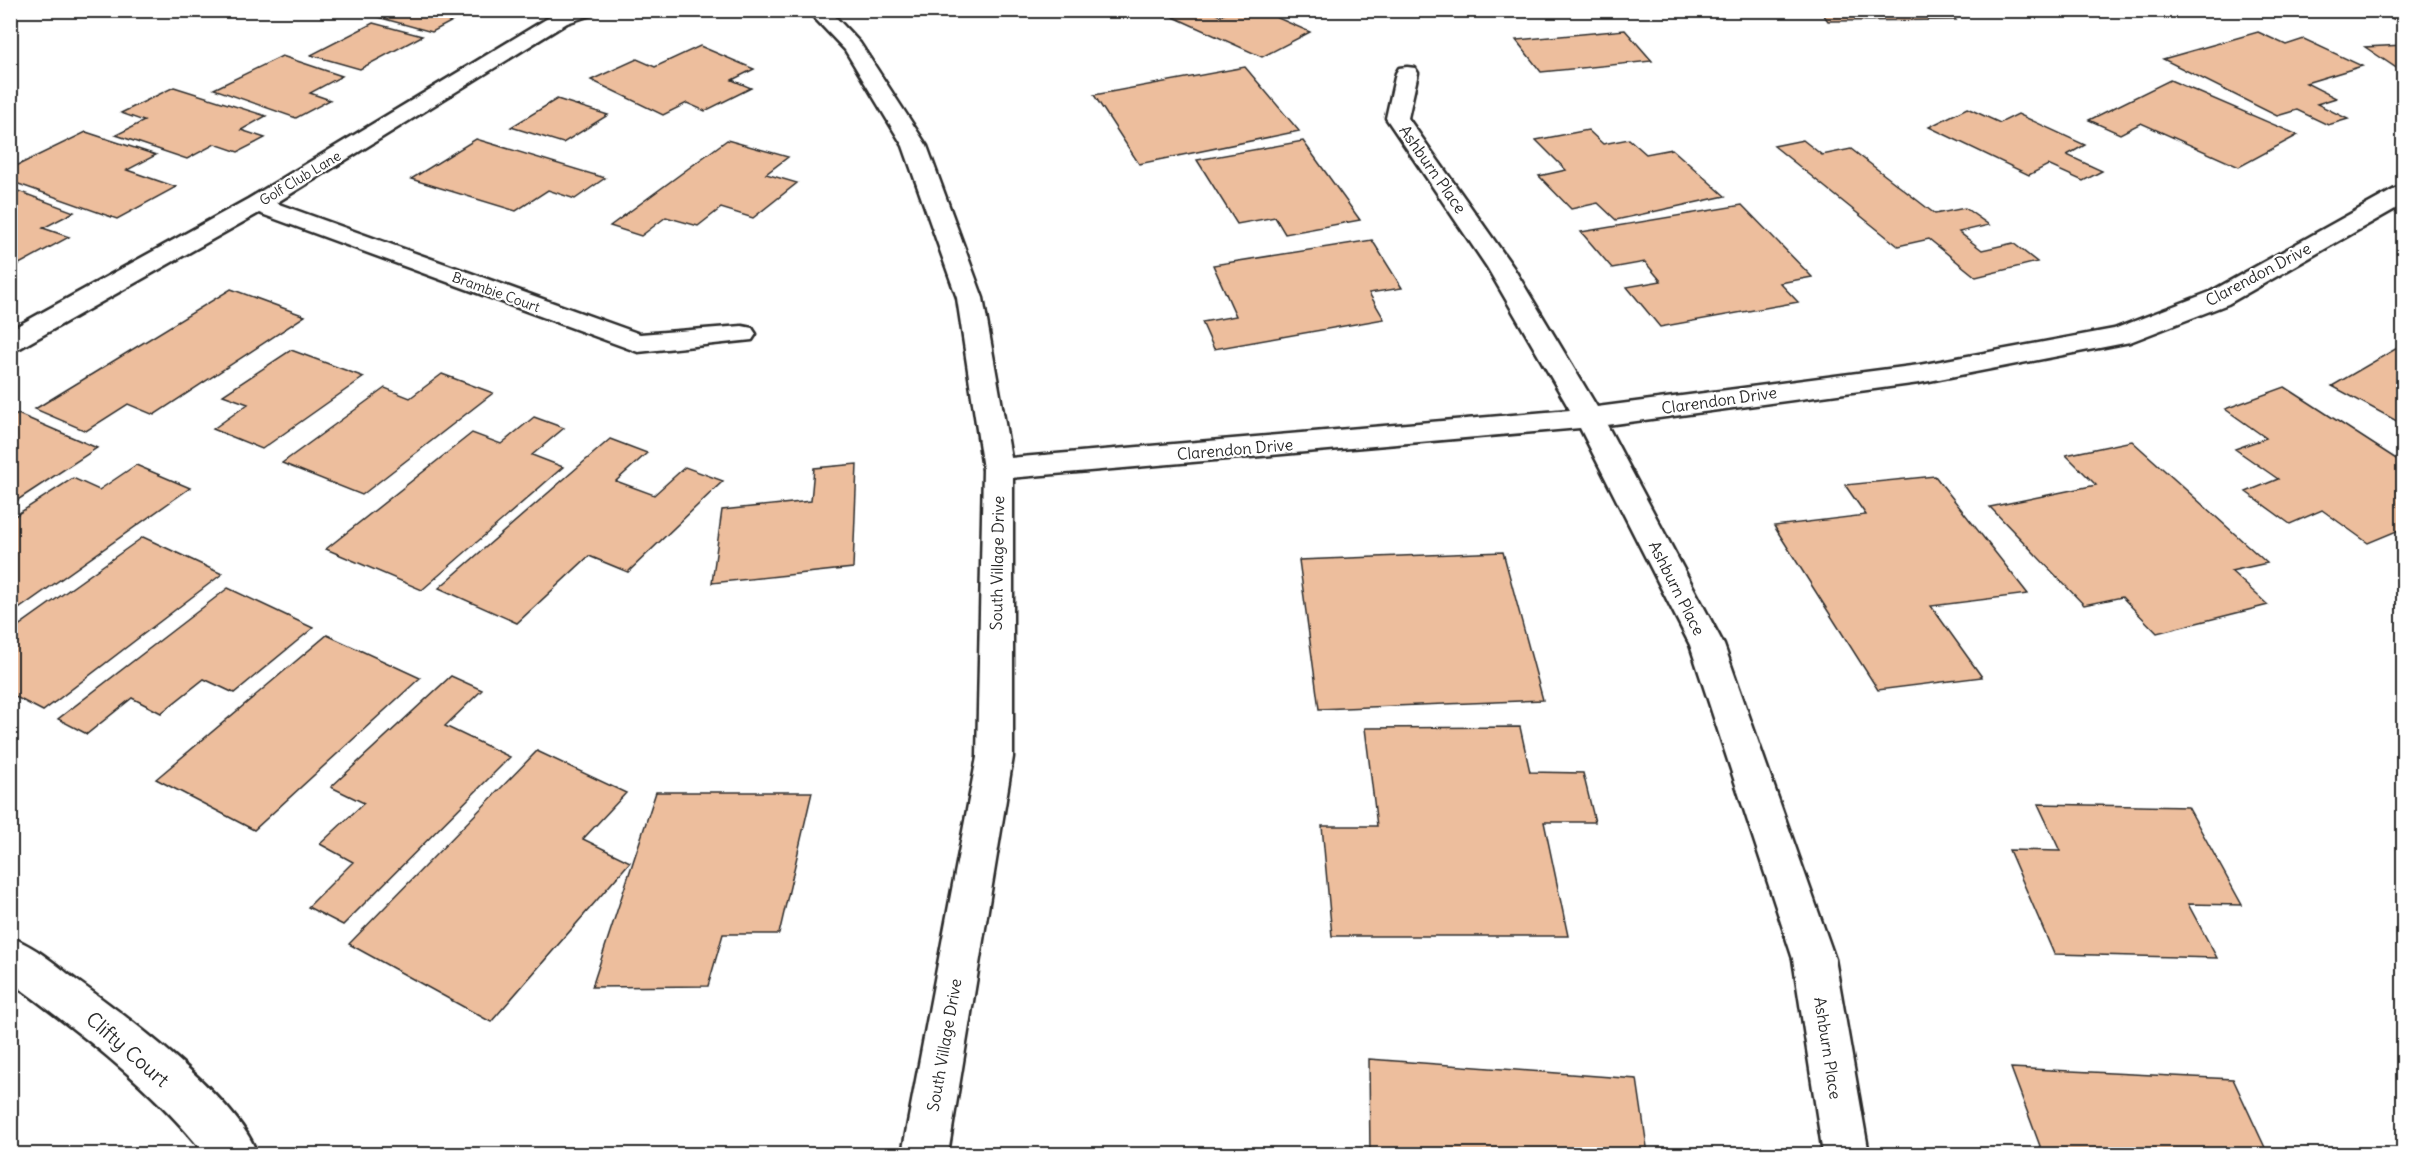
<svg xmlns="http://www.w3.org/2000/svg" width="2414" height="1165" font-family="Delius,sans-serif">
  <rect width="100%" height="100%" fill="#fff"/>
  <filter id="ink" filterUnits="userSpaceOnUse"><feTurbulence type="fractalNoise" baseFrequency=".0167" numOctaves="2"/><feDisplacementMap in="SourceGraphic" scale="12" xChannelSelector="R" yChannelSelector="G"/><feConvolveMatrix kernelMatrix="1 2 1 2 8 2 1 2 1" color-interpolation-filters="sRGB"/></filter>
  <g filter="url(#ink)">
    <path fill="#edbe9d" stroke="#2b2b2b" stroke-width="1.5" d="M352,10H473L432,32Z
      M1158,10H1209L1220,16L1231,10H1260L1310,32L1262,57Z
      M1820,10H1948L1956,20L1828,21Z
      M2379,10H2404V19H2393Z
      M373,23L422,36L360,69L311,55Z
      M1625,30L1652,61L1541,72L1516,40Z
      M2258,32L2286,45L2304,39L2362,66L2306,83L2336,98L2317,104L2348,119L2328,125L2297,110L2277,116L2163,59Z
      M2404,45V73L2365,47Z
      M700,46L754,69L732,80L751,88L705,111L687,103L663,115L591,80L637,59L655,67Z
      M282,56L342,76L310,93L330,100L296,118L214,89Z
      M1245,67L1299,131L1139,164L1094,95Z
      M2170,80L2298,135L2239,167L2141,123L2120,134L2089,120Z
      M174,87L266,116L241,130L265,138L238,152L215,144L187,159L116,135L144,121L121,113Z
      M557,99L608,115L563,143L511,127Z
      M1967,108L2000,123L2018,114L2085,145L2067,155L2102,171L2083,181L2048,165L2029,175L1929,127Z
      M1588,130L1603,144L1629,139L1646,154L1672,149L1725,196L1616,220L1598,203L1571,209L1539,176L1566,170L1536,140Z
      M86,132L156,155L127,170L176,187L117,219L10,181V169Z
      M476,139L605,178L575,199L548,190L516,211L411,179Z
      M727,140L788,157L766,174L797,183L753,218L721,208L698,226L666,217L641,236L610,226Z
      M1803,140L1822,155L1851,149L1935,214L1965,208L1989,225L1959,232L1982,250L2013,243L2037,262L1976,277L1929,239L1898,246L1774,146Z
      M1303,141L1360,220L1285,234L1275,217L1237,224L1197,160Z
      M10,188L74,212L43,228L69,237L10,269Z
      M1742,205L1812,277L1780,283L1798,302L1660,327L1627,287L1661,281L1645,262L1612,268L1581,232Z
      M1372,240L1402,288L1369,293L1384,319L1214,349L1202,322L1236,316L1213,265Z
      M231,289L305,316L154,415L128,404L86,431L35,409Z
      M2404,344V425L2332,386Z
      M291,350L364,377L262,449L213,429L248,404L223,395Z
      M442,374L493,393L362,495L282,463L385,388L410,398Z
      M2285,387L2404,464V528L2368,543L2322,510L2290,524L2246,492L2278,479L2235,449L2266,438L2225,409Z
      M18,414L97,448L10,505V419Z
      M534,417L564,428L532,455L563,467L422,590L326,549L472,433L501,444Z
      M610,439L647,453L616,481L654,495L685,467L723,481L628,572L589,556L517,623L439,588Z
      M2132,441L2267,563L2231,571L2268,605L2157,633L2122,597L2084,605L1990,507L2096,485L2066,455Z
      M857,464L853,568L712,583L722,510L811,501L814,468Z
      M136,465L190,488L10,615V519L73,478L99,490Z
      M1935,476L2028,594L1931,606L1982,677L1878,690L1774,526L1866,515L1845,485Z
      M143,537L222,574L43,711L10,694V632Z
      M1503,552L1543,700L1319,709L1299,560Z
      M228,588L313,628L234,693L204,679L161,713L132,698L87,734L58,719Z
      M327,635L420,678L254,830L156,779Z
      M451,676L482,690L445,726L510,757L343,925L308,907L353,862L320,844L364,803L331,787Z
      M1520,727L1530,772L1583,773L1595,822H1544L1568,936H1332L1322,826H1377L1365,728Z
      M537,751L626,793L583,839L630,862L491,1022L349,944Z
      M656,792H812L779,934H723L708,986L592,987Z
      M2038,804L2188,807L2242,905L2188,904L2217,958L2054,954L2009,850L2060,851Z
      M1369,1059L1637,1079L1648,1154H1370Z
      M2011,1068L2233,1079L2268,1154H2043Z"/>
    <g fill="none" stroke-linecap="round" stroke-linejoin="round">
      <g stroke="#2b2b2b" stroke-width="5">
        <path id="street" d="M565,10H597L594,14L567,23L276,203L640,334L742,326L752,328L756,334L752,340L638,352L259,213L20,348L10,350V330L248,199L553,15Z
          M1407,67L1415,68L1418,73L1408,118L1513,267L1597,407L1919,365L2114,329L2210,292L2395,189L2404,187V204L2228,304L2130,342L1919,383L1607,425L1724,645L1835,959L1869,1154H1823L1793,959L1690,645L1580,428L998,479L987,476L983,469L987,462L998,459L1570,410L1487,267L1386,118L1396,73L1399,68Z
          M10,937C35,946 55,964 76,980C125,1015 239,1099 257,1154H205C151,1086 80,1033 10,981Z"/>
      </g>
      <g stroke="#2b2b2b" stroke-width="5">
        <path id="secondary" d="M807,10H829L860,43L927,146L983,298L1013,469V757L948,1154H902L977,757L983,469L957,298L903,146L845,50Z"/>
      </g>
      <use href="#street" fill="#fff" fill-rule="evenodd"/>
      <use href="#secondary" fill="#fff" fill-rule="evenodd"/>
    </g>
  </g>
  <g text-anchor="middle" dominant-baseline="central" stroke-width="4.5" stroke-linejoin="round" paint-order="stroke">
    <g font-size="14" fill="#2b2b2b" stroke="#fff">
      <text transform="translate(300 178) rotate(-31)">Golf Club Lane</text>
      <text transform="translate(496 292) rotate(20)">Brambie Court</text>
    </g>
    <g font-size="16" fill="#2b2b2b" stroke="#fff">
      <text transform="translate(1433 169) rotate(55)">Ashburn Place</text>
      <text transform="translate(2258 274) rotate(-28)">Clarendon Drive</text>
      <text transform="translate(1719 400) rotate(-8)">Clarendon Drive</text>
      <text transform="translate(1235 449) rotate(-5)">Clarendon Drive</text>
      <text transform="translate(997 563) rotate(-89)">South Village Drive</text>
      <text transform="translate(1677 588) rotate(63)">Ashburn Place</text>
      <text transform="translate(944 1045) rotate(-80)">South Village Drive</text>
      <text transform="translate(1828 1048) rotate(81)">Ashburn Place</text>
    </g>
    <g font-size="20" fill="#2b2b2b" stroke="#fff">
      <text transform="translate(128 1049) rotate(41)">Clifty Court</text>
    </g>
  </g>
  <rect width="2414" height="1165" fill="none" stroke="#fff" stroke-width="36"/>
  <rect x="18" y="18" width="2378" height="1129" fill="none" stroke="#2b2b2b" stroke-width="2" filter="url(#ink)"/>
</svg>
